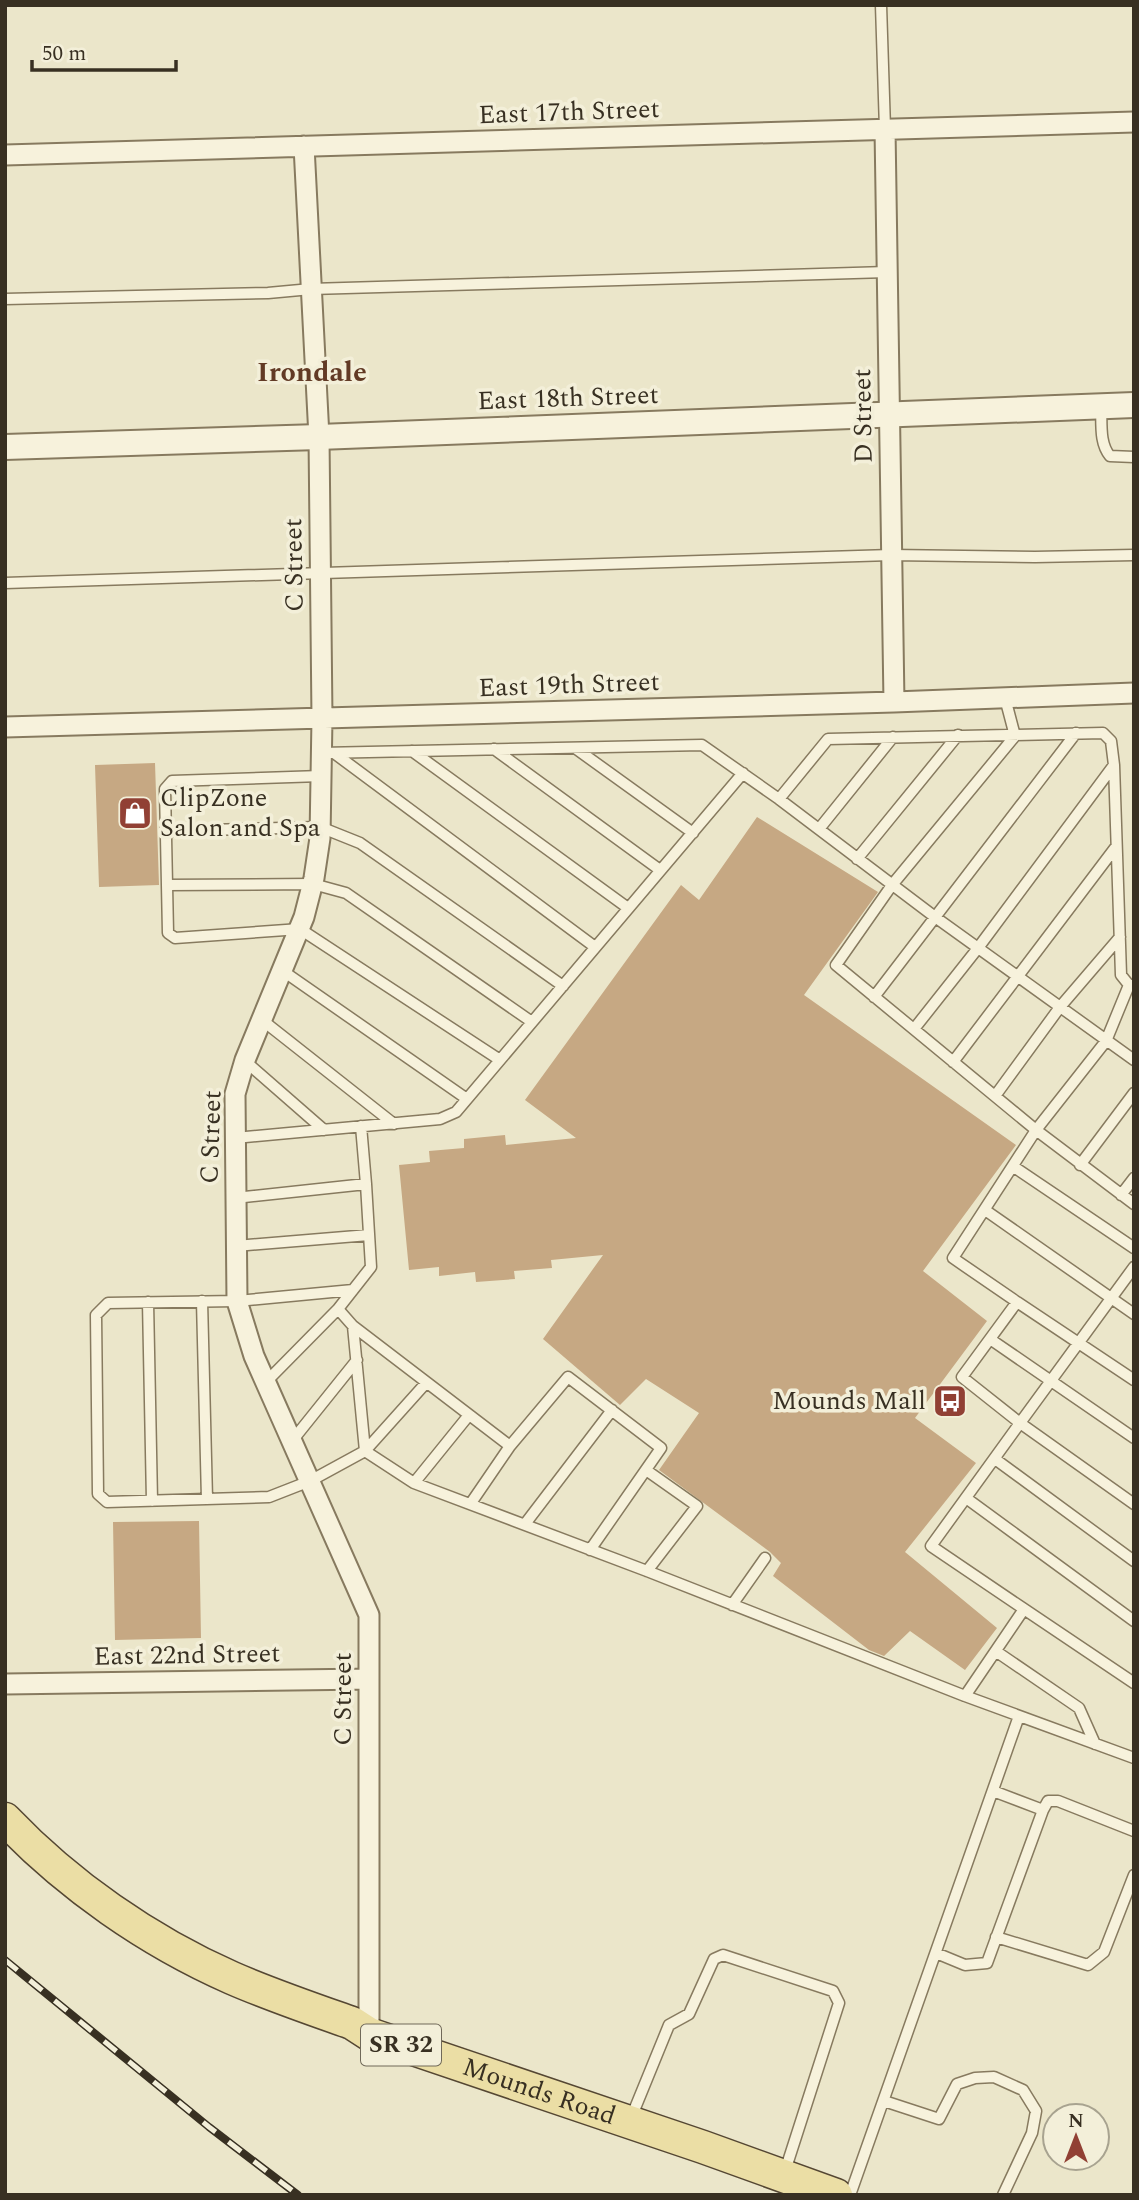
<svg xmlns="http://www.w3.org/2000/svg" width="1139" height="2200" font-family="Spectral,serif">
  <rect width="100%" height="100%" fill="#ebe6ca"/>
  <path fill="#c6a883" d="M155,763L159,885L99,887L95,765Z
    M757,817L878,892L804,995L1016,1145L923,1271L987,1321L915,1418L976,1463L905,1552L997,1628L965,1670L910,1631L884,1656L869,1650L773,1576L781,1563L770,1552L659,1470L699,1413L646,1379L620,1405L543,1339L603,1255L551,1260L552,1268L514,1271L515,1279L476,1282L475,1272L439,1276V1267L409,1270L399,1165L430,1162L429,1151L464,1148V1139L505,1135L506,1145L576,1138L525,1100L681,885L699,900Z
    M199,1521L201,1638L115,1640L113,1522Z"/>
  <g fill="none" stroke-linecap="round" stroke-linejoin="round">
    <g stroke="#877a5f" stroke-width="13">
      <path id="service" d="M881,5L885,129
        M5,299L268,293L311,289L887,272
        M1101,406C1102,423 1099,443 1110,456L1134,457
        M5,583L891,555L1035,557L1134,555
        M1005,698L1015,736L892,885L836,965L1036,1130L953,1258L1017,1302L962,1377L1020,1423L931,1546L1024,1609L965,1696L1134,1758
        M575,748L693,833
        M494,749L660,870
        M412,751L628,908
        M321,753L702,745L779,799L935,917L1134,1060
        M334,753L595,947
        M321,776L172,781L165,789L168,933L175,938L300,929L500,1060
        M779,799L828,739L1103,733L1111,741L1114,765L1121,975L1129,985H1134
        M819,829L893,737
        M166,831L320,827L360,843L563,986
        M857,859L958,735
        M167,885L313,884L346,893L532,1022
        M283,971L467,1099
        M1129,985L1106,1041L1036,1130L1134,1204
        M874,997L1076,733
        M262,1020L394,1124
        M914,1029L978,948L1114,765
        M245,1061L324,1130
        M953,1062L1115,848
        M995,1096L1060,1007L1120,937
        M235,1138L440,1119L456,1112L743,773
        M1080,1165L1134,1093
        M1014,1167L1134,1248
        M366,1184L371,1267L338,1309L353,1326L510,1446L568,1377L661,1448L590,1550
        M1121,1195L1134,1178
        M235,1198L366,1184L361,1126
        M985,1210L1134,1314
        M236,1246L369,1235
        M1134,1267L1020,1423L1134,1504
        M353,1290L237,1301L108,1303L96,1315L98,1494L107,1502L269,1497L310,1481L365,1451L414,1483L647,1571L965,1696
        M202,1301L207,1499
        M148,1302L152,1501
        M1017,1302L1134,1380
        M353,1326L365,1451
        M990,1339L1134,1438
        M266,1382L338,1309
        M292,1441L357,1360
        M365,1451L426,1383
        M995,1459L1134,1561
        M646,1470L697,1506L647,1571
        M414,1483L469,1415
        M966,1498L1134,1621
        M471,1503L510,1446
        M525,1524L612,1410
        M732,1605L765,1558
        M1024,1609L1134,1683
        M997,1652L1079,1708L1095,1744
        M1043,1810L1048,1801H1058L1134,1831
        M996,1937L1088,1965L1104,1952L1134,1875
        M936,1953L965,1965L987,1963L1043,1810L993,1791
        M884,2101L939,2119L957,2084L975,2078L994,2077L1023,2090L1036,2111L1032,2133L1003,2195
        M631,2118L669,2025L689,2014L714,1959L723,1955L833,1991L839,2003L785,2171
        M850,2195L1019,1716"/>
    </g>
    <g stroke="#877a5f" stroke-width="23">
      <path id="minor" d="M885,129L894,702
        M304,146L319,437L322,718L320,838L314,878L304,917L245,1060L235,1094L237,1301L254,1356L369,1615V2034
        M5,155L1134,122
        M5,727L894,702L1134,693
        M5,1684L369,1679"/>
    </g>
    <g stroke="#877a5f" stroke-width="28">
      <path id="tertiary" d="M5,447L319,437L1134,405"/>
    </g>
    <g stroke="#554733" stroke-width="35">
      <g id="primary">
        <path id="s1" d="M5,1819C68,1885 148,1941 232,1978C271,1995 312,2009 352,2023L369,2034L703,2147L836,2195"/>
      </g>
    </g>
    <use href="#service" stroke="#f7f2dc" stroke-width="10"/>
    <use href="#minor" stroke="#f7f2dc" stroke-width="19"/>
    <use href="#tertiary" stroke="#f7f2dc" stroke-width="24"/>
    <use href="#primary" stroke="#ebdea5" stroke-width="32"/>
    <g stroke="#383022" stroke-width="8">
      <path id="rail" d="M5,1960L209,2127L298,2195"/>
    </g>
    <use href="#rail" stroke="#f3efd9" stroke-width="5" stroke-dasharray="16" stroke-linecap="butt"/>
  </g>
  <defs>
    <g id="shop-square" transform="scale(1.75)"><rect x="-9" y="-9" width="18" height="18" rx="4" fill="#914034" stroke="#f3efd9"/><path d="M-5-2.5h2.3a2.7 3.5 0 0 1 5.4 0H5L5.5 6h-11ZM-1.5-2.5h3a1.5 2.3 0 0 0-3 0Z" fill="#fff"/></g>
    <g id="bus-square" transform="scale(1.75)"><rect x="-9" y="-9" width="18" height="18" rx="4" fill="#914034" stroke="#f3efd9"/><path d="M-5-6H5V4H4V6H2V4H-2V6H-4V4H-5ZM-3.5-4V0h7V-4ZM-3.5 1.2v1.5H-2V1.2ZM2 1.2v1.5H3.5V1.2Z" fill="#fff"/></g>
  </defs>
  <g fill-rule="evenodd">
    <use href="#shop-square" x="135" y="813"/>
    <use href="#bus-square" x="950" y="1401"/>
  </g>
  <g text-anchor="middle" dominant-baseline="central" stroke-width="7" stroke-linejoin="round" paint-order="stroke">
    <rect fill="#f3efd9" stroke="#706959" stroke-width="2" x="361" y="2024.5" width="80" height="41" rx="5"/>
    <g font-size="24" font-weight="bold" fill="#383022">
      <text x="401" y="2045">SR 32</text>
    </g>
    <g font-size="26" fill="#383022" stroke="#f3efd9">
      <text transform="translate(569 112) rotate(-2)">East 17th Street</text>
      <text transform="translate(568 398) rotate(-2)">East 18th Street</text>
      <text transform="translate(863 416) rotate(-91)">D Street</text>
      <text transform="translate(294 565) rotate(-91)">C Street</text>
      <text transform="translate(569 685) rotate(-2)">East 19th Street</text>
      <text transform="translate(211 1137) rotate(-88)">C Street</text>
      <text transform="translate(187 1655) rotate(-1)">East 22nd Street</text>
      <text transform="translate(343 1699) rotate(-90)">C Street</text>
      <text stroke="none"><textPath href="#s1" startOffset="607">Mounds Road</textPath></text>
    </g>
    <g font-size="26" fill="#383022" stroke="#f3efd9" text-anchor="start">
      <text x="160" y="798">ClipZone<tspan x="160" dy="30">Salon and Spa</tspan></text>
      <text x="926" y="1401" text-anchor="end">Mounds Mall</text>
    </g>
    <g font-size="28" font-weight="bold" fill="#623a25" stroke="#f3efd9">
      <text x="312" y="372">Irondale</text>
    </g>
  </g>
  <rect width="1139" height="2200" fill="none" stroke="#383022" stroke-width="14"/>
  <g transform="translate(1076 2137)"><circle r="33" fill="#f3efd9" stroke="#a8a390" stroke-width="2"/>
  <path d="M0-5L12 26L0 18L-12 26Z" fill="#914034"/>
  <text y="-10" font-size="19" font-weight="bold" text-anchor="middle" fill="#383022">N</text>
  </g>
  <path d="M32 60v10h144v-10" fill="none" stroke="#383022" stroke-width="3.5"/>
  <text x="42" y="60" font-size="21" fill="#383022" stroke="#f3efd9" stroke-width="5" paint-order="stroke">50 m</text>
</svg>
